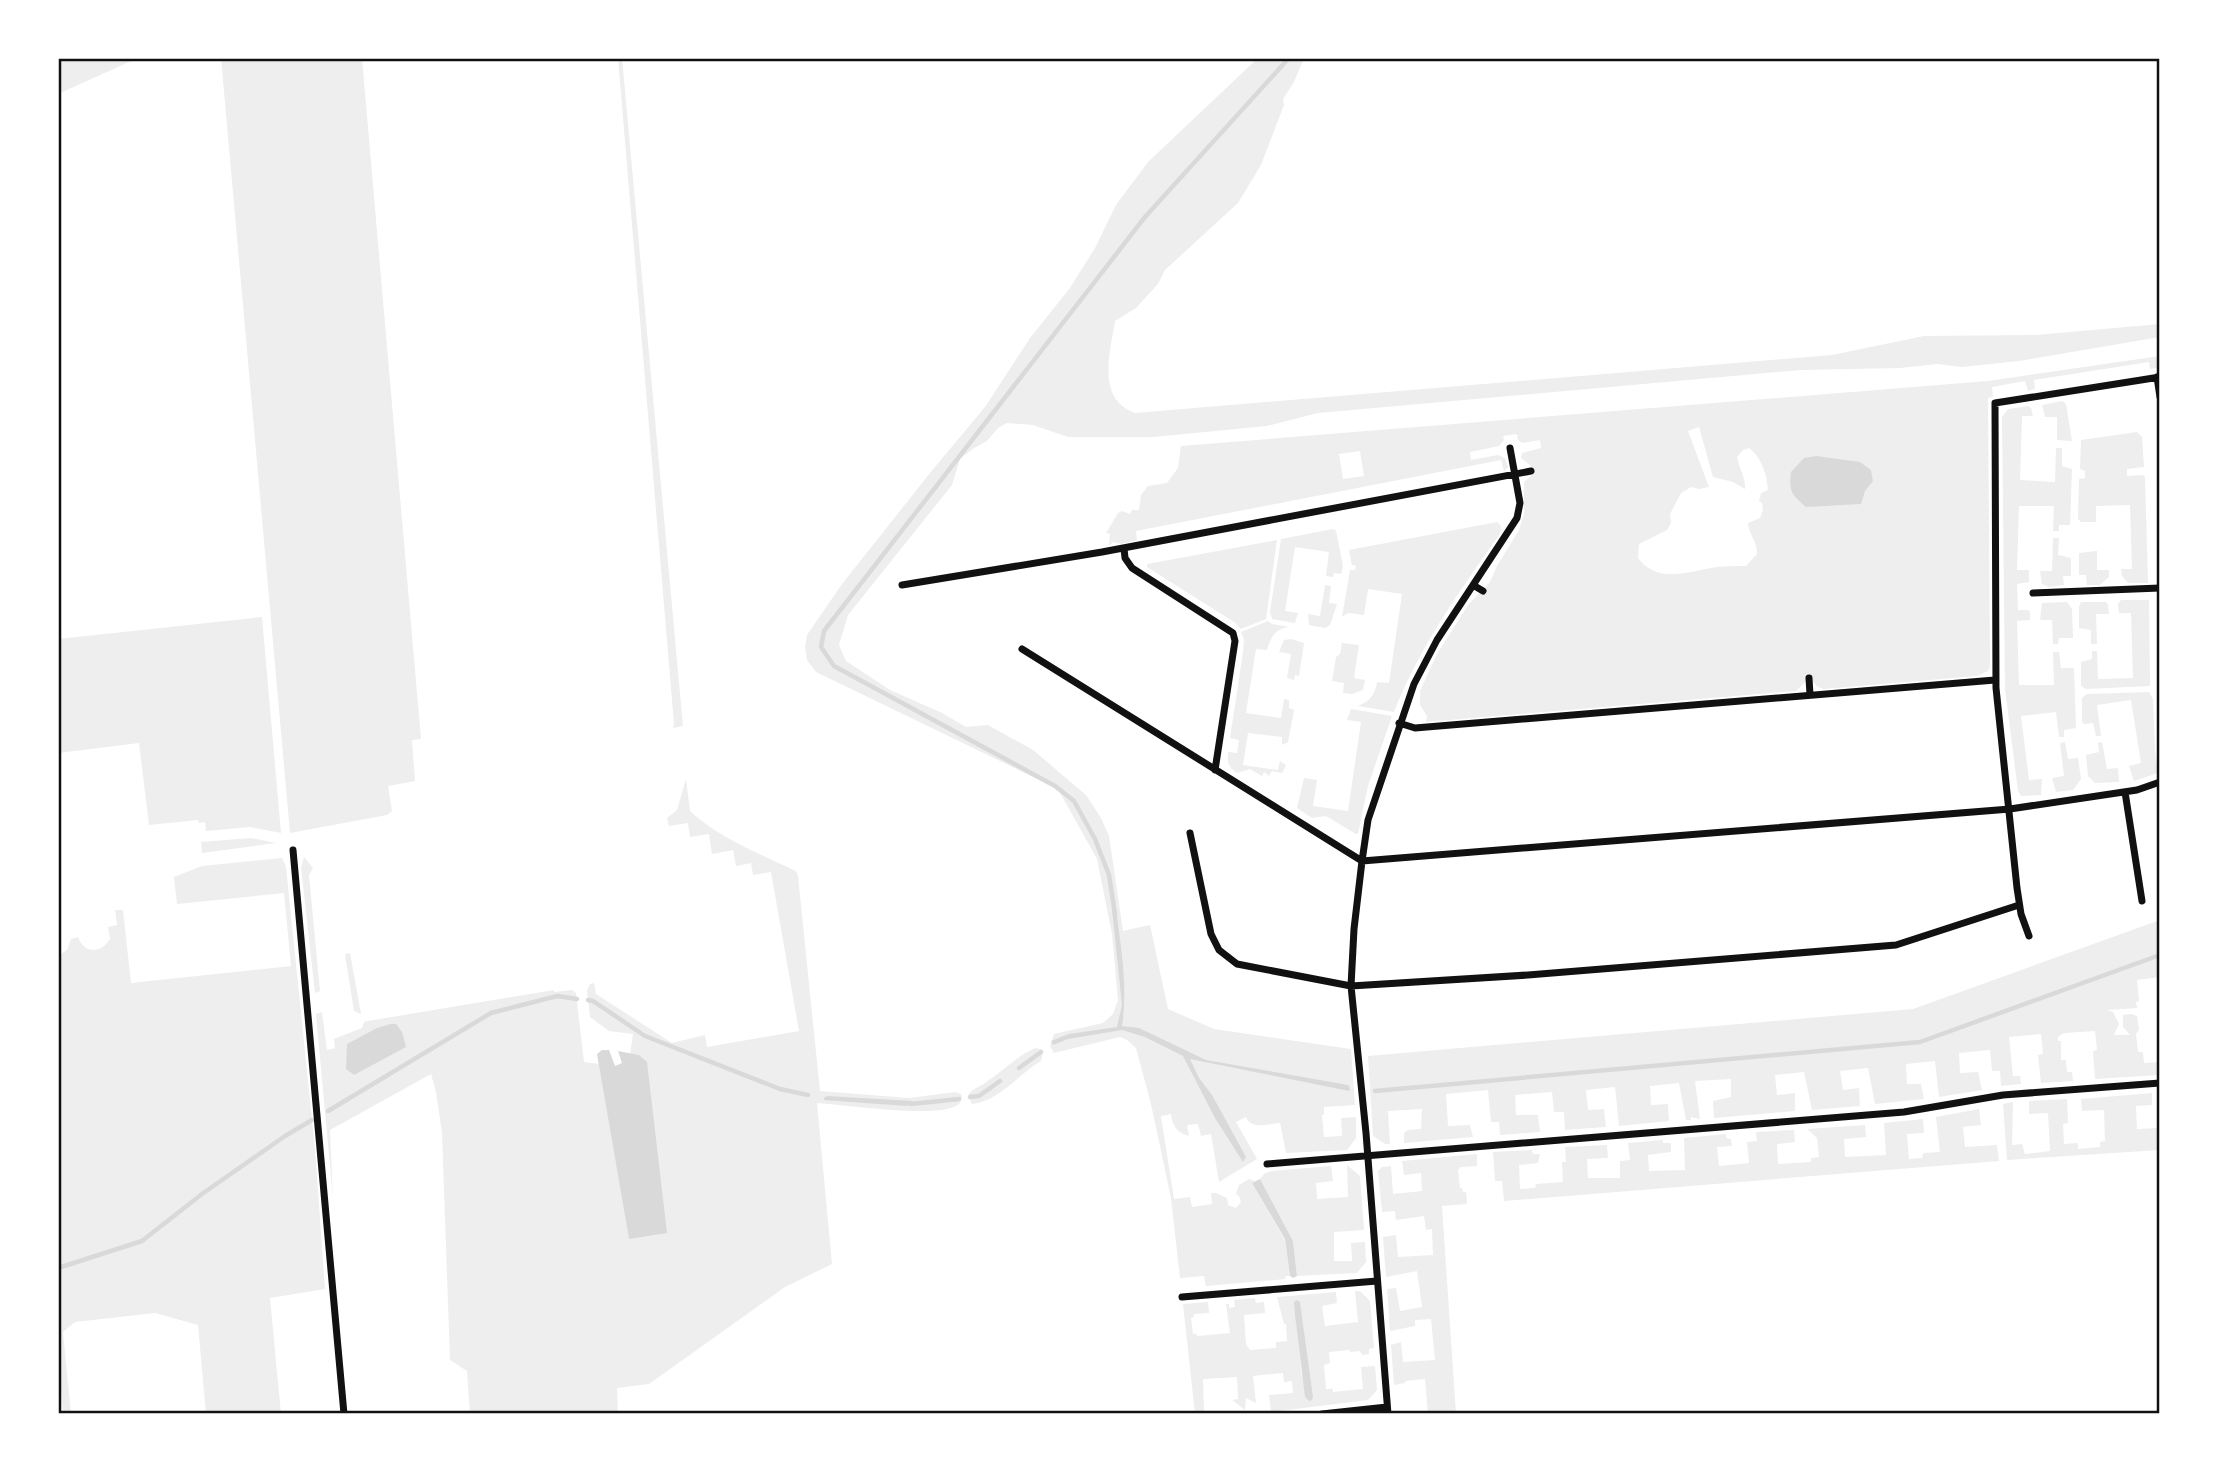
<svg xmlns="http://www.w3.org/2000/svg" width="2218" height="1472" font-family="'Public Sans',sans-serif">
  <rect width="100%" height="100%" fill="#fff"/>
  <path fill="#eee" fill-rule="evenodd" d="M58,58H138L58,94Z
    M221,58H362L421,739L412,740L415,781L388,786L392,811L387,815L290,833Z
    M618,58H622L683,726L673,728L674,724Z
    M1258,58H1304L1294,82L1283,99L1284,105L1261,165L1238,203L1165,270L1158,284L1136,308L1115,321C1110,353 1096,399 1135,413L1832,355L1924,336L2036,335L2160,324V337L2019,361L1962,367L1937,364L1900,368L1801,370L1318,413L1267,426L1153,437H1068L1033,425L1007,423L998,428L987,441L974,448L960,459L952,485L848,615L839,645L846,661L890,690L942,713L966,727L988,725L1033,750L1086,795L1101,818L1109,836L1123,931L1150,925L1168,1009L1214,1029L1351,1049L1355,1105L1324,1107V1115H1322L1324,1137L1342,1136L1341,1118L1356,1117V1138L1347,1150L1286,1153L1280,1123C1268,1124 1251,1130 1246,1117L1236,1122L1257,1159L1219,1182L1211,1134L1201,1136L1198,1124L1187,1125L1189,1136C1178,1133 1172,1126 1171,1114L1161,1116L1174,1199L1190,1197L1192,1207L1212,1204L1211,1193H1216L1227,1198L1228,1205L1236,1208L1241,1202L1239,1196L1236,1194L1239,1185L1249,1179L1255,1181L1252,1183L1285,1240L1290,1276H1285L1286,1279L1206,1286L1204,1276L1180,1278L1171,1198L1151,1104L1136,1048L1127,1040L1120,1037L1054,1053L1050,1046L1054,1034L1103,1023L1113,1014L1118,1000L1112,934L1097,859L1058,789L816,672L807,660L805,647L807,635L842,584L930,473L985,407L1030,338L1070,288L1095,248L1116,205L1148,162Z
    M2160,356V367L2150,369L2149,362L2034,380L2035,389L2028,391L2025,381L1992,387L1993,397L1988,398L1990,666L1988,671L1977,676L1824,689L1818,687L1809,678L1796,691L1426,722L1427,716L1420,705V691L1437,654L1468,605L1490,582L1497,566L1519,530L1524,514V482L1532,475L1531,466L1521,458L1522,453L1541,448L1540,440L1522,443L1518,440L1517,434L1503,436L1504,440L1499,446L1470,452L1471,460L1498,455L1505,458L1508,467L1504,471L1501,460L1136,531L1137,540L1121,544L1113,542L1109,546L1110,534L1106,533L1118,513L1122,511L1130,514L1132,510H1139L1141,495L1148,486L1167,483L1178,468L1181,446L1988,381ZM1699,427L1713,477L1733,482L1745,489C1746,478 1739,469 1737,457L1743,450L1749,448C1761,457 1767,474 1768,490L1761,493L1759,501L1762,503L1763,510L1760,518L1748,523C1749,536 1757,539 1757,554L1746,566C1736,566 1726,566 1717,567C1689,571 1658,585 1638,558L1639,544L1667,530L1671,523L1670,514L1681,493L1691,487L1699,489L1709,487L1688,431ZM1360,451L1364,476L1343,479L1339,454Z
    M2062,401L2066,404L2072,441L2057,440V417H2045L2042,405Z
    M2028,406L2031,408L2033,416H2022L2020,480L2055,482L2056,448H2062V466L2072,469L2070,525H2059V531H2053L2054,506H2019L2017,570H2029V582L2017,584L2018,610H2028L2030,612V620L2017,621L2019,685H2054L2053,652H2059L2061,668H2074L2076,728L2064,730V737H2059L2056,712L2021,716L2029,780L2042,779L2041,795L2021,796L2018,791L2005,689L2002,417L2008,409Z
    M2137,432L2142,437L2144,467L2127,469V476L2143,475L2145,477L2148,583H2128L2122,576L2121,569H2132L2130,505L2096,506V522H2081L2078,519L2079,479L2085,478V471L2080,469L2081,440Z
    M1497,522L1501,526L1500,534C1460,590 1419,648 1394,712L1358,706C1370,701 1375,695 1377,682L1389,683L1402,594L1368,589L1364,615L1348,613L1342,617L1350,570H1355L1356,566L1352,565L1349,550Z
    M1333,529L1336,531L1343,566L1341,574L1334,573L1333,577L1326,576L1329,552L1295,547L1285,611L1298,613L1295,623L1272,619L1270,612L1281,539Z
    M2053,538H2059L2058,555L2071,558V576H2063L2064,585L2049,587L2042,584L2040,571H2052Z
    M1277,540L1266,619L1241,629L1234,622L1147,567V564Z
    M2097,551V570H2109V577L2100,585H2087L2086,575H2079V553Z
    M1325,585L1331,586L1329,603L1337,604L1330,625L1325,628L1309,625L1308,614L1320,616Z
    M2121,600H2149L2150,686L2086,689L2081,686V662L2092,659V651H2097L2098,679L2133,678L2131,613H2119L2118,604Z
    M2067,602L2072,609L2073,638H2059L2058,644H2053L2052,620H2040L2042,603Z
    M2081,602H2106L2108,605L2109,614H2096L2097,644H2091V630L2079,628V607Z
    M262,617L281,833L250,827L206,831L205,822L199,823L198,820L149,825L139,743L58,753V639Z
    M1268,621L1272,624L1290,627C1275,628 1271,637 1267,650L1256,649L1246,713L1281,718L1284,699L1289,700V708L1294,710L1288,742L1282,745V737L1248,733L1243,765L1278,770L1280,761L1286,765L1282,773L1272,771L1269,776L1264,772L1262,776L1250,769L1237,773C1228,766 1227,763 1228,752L1237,753L1239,740L1230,738L1243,652L1244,640L1241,632Z
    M1291,639L1304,643L1299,676L1295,675L1294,680L1287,678L1291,654L1279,652L1284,640Z
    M1342,643L1359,645L1354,678L1365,680L1363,690L1352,694L1343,693L1344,683L1332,681L1336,657L1340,654Z
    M2149,692L2153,699L2155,750L2158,773L2134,781L2129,766L2141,763L2131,700L2097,705L2101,736H2096L2093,723L2084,724L2082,722V698L2087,694Z
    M1351,709L1392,716L1368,786L1358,834H1356L1326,816L1312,818L1297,808L1304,778L1317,780L1313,806L1348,811L1361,722L1347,720Z
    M2065,742L2068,759L2078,758L2081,779L2073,790L2056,792L2052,778L2064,776L2060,743Z
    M2102,742L2107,769L2118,768L2119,782L2095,783L2088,776L2086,755L2099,752L2098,743Z
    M686,779L690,811C719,838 760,854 796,871L798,876L820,1091L909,1098L955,1092L961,1094L962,1097C960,1102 961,1103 956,1106C934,1118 846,1105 817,1103L832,1264L785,1287L649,1384L617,1388L618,1414H470L467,1371L450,1360L442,1133L436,1092L431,1074L330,1130L333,1199L316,1014L322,1012L327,1050L335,1048L334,1039L362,1028L364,1022L368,1021L554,990V992L572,990L576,993L584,1062L599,1064L629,1238L639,1055L630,1054L633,1034L609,1031L590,1017L587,990L590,984L594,983L596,994L672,1043L705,1035L707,1047L799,1031L771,872L753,875L751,863L736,866L733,850L712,854L709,834L690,837L688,823L669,826L667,818L677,810Z
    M251,838L276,843L202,853L201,842Z
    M304,857L313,868L309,875L320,991L315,993L301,867Z
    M282,858L286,867L315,1149L325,1289L270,1298L281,1414H206L198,1325L155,1313L75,1322L63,1332L71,1414H63L58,1357V956L67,950L71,939L78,937C84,954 101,954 110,939L108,927L117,925L115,910H123L131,983L291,966L284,893L177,904L174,877L202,866Z
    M2160,920V977L2137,980L2139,1001L2136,1002L2137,1008L2107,1010L2113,1012L2119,1024L2114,1035H2130L2123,1027V1015L2132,1014L2137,1016L2139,1030L2136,1034L2138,1052H2143L2144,1063L2160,1062V1075L2095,1079L2093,1051L2097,1050L2095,1031L2064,1033L2058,1037V1041H2061V1060H2066L2067,1072H2072L2073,1081L2041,1083L2038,1055L2043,1054L2041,1034L2009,1037L2013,1076H2020L2021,1084L2001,1086L2000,1071H1992L1990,1050L1959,1053L1960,1073L1978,1072L1982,1090L1939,1097L1935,1061L1906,1064L1907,1084H1921L1924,1099L1875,1104L1868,1068L1840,1071L1843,1090L1859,1088L1860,1106L1812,1110L1804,1072L1775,1075L1777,1095L1795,1093V1111L1714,1118L1713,1101L1731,1097V1079L1695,1081L1700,1119L1691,1117V1120H1686L1679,1083L1650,1086L1651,1105L1668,1104L1669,1121L1619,1126L1615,1087L1586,1090L1588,1110L1604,1109L1606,1127L1565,1130L1564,1112H1554L1552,1092L1515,1095L1516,1115H1538L1540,1132L1500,1135L1499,1122H1491L1488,1090L1446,1094L1448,1126L1470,1125L1473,1137L1404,1143V1133L1408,1130L1421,1129L1422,1109L1388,1111L1390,1144H1385L1373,1136L1368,1056L1913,1009Z
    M350,953L361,1014L354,1011L345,954Z
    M1035,1048L1040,1049L1043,1053L1041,1061C1018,1074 1000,1101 972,1104L968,1096C972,1088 978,1088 985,1083C1002,1072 1017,1056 1035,1048Z
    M2152,1093V1105L2136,1106L2137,1129L2158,1128V1132H2160V1150L2007,1160L2003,1104L2013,1102L2012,1145L2022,1144L2025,1154L2050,1151L2048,1113L2029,1114V1101L2067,1099L2068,1123L2063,1124L2064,1144L2078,1143V1149L2100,1147V1142L2105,1141L2104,1110L2082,1111L2081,1099Z
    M1979,1109L1981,1125L1963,1127L1965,1147L1997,1145L1999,1161L1504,1201L1502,1181H1495L1493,1152L1532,1150L1533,1154H1540L1538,1163L1519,1165L1520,1189L1535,1188L1536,1184L1563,1182L1562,1162H1566L1565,1147L1607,1145L1608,1158L1587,1159L1588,1178H1620V1161L1630,1160L1628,1143L1663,1140V1143H1671V1152L1648,1155L1649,1171L1685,1170L1684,1138L1726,1134V1138L1731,1139L1732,1146L1717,1147L1719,1166L1749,1163L1747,1142L1757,1141L1756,1132L1794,1130L1795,1142L1777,1144L1778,1164L1811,1162V1158L1819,1157L1817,1138L1807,1129L1865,1125L1866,1137L1844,1139L1845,1157L1886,1155L1884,1123L1923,1119L1924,1133L1907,1134L1909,1159L1922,1158L1923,1153L1940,1152L1936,1117Z
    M1477,1154V1166L1461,1167L1458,1170L1460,1188H1462L1463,1192H1466L1467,1204L1442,1206L1456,1414H1428L1425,1379L1405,1381V1383L1394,1385L1391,1345L1401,1342L1403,1362L1435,1360L1431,1319L1415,1320V1326L1390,1331L1387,1289L1396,1288L1400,1311L1422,1307L1417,1271L1386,1277L1383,1237L1396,1235L1398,1257L1433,1255L1432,1229L1426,1230L1424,1216L1396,1220L1395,1211L1382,1212L1378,1171L1382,1167L1391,1166L1393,1194L1422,1191L1421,1173L1404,1175L1402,1161Z
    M1347,1165L1360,1176L1364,1230L1334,1232V1261H1352L1351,1243L1365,1242L1366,1262L1357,1273L1297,1276L1293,1241L1260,1179L1265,1173L1272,1171L1331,1166L1333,1181L1316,1183L1317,1199L1348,1197Z
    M1355,1291H1360L1370,1301L1374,1348L1369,1349V1354L1363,1355L1359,1351L1350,1352L1349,1350L1329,1352L1330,1363L1324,1365L1326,1389H1333V1392L1363,1389L1361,1367L1375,1366L1377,1390L1368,1400L1271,1412L1269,1395L1293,1393L1292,1381L1284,1382L1283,1373L1253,1376L1256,1403L1246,1398L1245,1410L1232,1400L1238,1399L1237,1377L1203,1379L1204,1414H1195L1183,1304L1208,1302L1209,1313L1194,1314V1317L1191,1318L1193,1334H1197V1336L1230,1333L1226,1304H1229V1308L1235,1307L1234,1300L1255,1298L1256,1303L1264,1302L1265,1313L1244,1315L1246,1344L1250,1350L1276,1348V1342L1287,1341L1286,1324H1284L1277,1297L1336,1292L1337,1303L1322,1306L1325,1326L1358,1322ZM1300,1303L1313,1396L1302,1377L1296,1321Z"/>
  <path fill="#d9d9d9" d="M1816,456L1860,462L1871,470L1873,481L1865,491L1861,504L1806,507C1791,494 1789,492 1791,472L1804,458Z
    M1113,908L1116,909C1121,948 1128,987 1122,1026L1139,1028L1206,1060L1348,1085L1350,1088L1349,1091L1190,1059L1199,1078L1212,1095L1246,1157L1243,1162L1215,1118L1183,1056L1145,1037L1122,1030L1068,1039L1053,1045L1051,1041L1069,1034L1117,1027L1122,1005L1112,909Z
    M391,1024H396L402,1032L406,1047L354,1075L346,1069L347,1044L377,1028Z
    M602,1050H609L615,1066L622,1063L618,1051L639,1055L647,1062L667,1233L629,1239L597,1054Z
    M827,1096L912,1101L916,1103L906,1106L824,1100V1098Z
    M1260,1179L1293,1241L1297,1276L1293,1278L1290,1276L1285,1239L1252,1183Z
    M1297,1300L1300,1302L1313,1396L1312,1400L1309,1401L1305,1397L1295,1315L1294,1302Z"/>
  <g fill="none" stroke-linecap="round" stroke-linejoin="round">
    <path stroke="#d9d9d9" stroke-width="4.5" d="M1115,914L1109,875L1095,839L1074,801L1055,786L834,666L821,647L824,631L1145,217L1289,58
      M588,1000L593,1001L645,1036L780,1089L808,1095
      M1019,1068L1041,1052
      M1375,1091L1920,1042L2160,955
      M970,1097L979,1096L1000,1081
      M911,1104L959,1099
      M328,1111L491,1013L557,996L577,999
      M58,1268L142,1241L202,1194L285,1136L312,1120"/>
    <path stroke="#111" stroke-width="7" d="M2157,377L2160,397
      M1124,548L1125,558L1132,568L1233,633L1235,641L1215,770
      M902,585L1102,552L1531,471
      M1473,585L1483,591
      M2033,593L2160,588
      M1022,649L1362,861L2010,809L2137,790L2160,782
      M1809,678L1810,695
      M1399,723L1415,728L1995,680
      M2125,792L2142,901
      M1190,833L1211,934L1219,950L1237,964L1351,986L1528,975L1896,945L2019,905
      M293,850L344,1414
      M2029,936L2021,914L2017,888L1996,688L1995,403L2160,377
      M1267,1164L1904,1112L2003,1095L2160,1083
      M1182,1297L1377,1281
      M1322,1414L1387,1407
      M1388,1414L1366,1133L1351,986L1354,929L1362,861L1368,820L1414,684L1437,640L1517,518L1520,503L1510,448"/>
  </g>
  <rect width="2218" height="1472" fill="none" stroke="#ffffff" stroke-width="119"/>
  <rect x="60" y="60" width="2098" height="1352" fill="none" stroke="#111" stroke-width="2.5"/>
</svg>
